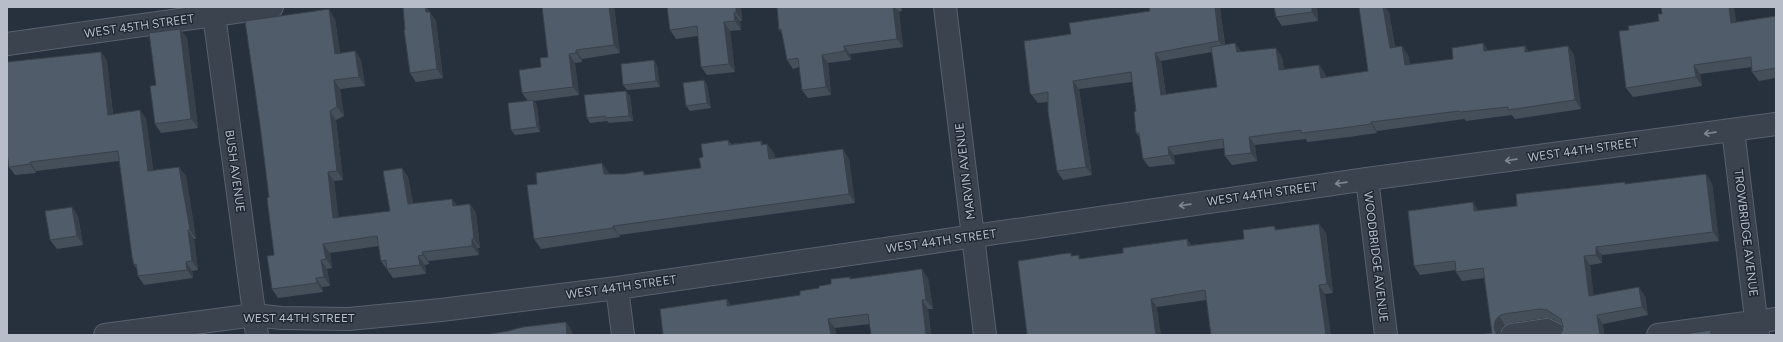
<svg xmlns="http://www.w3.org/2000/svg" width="1783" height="342" font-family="Figtree,sans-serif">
  <rect width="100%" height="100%" fill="#27313e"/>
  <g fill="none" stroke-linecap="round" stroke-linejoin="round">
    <g stroke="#58616c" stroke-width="24">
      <path id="minor" d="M213,7L257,335
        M945,7L985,335
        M7,44L272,7
        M1733,130L1758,335
        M1367,179L1386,335
        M617,288L623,335
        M105,335L254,315L281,318L349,319L441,310L617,288L1367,179L1776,124
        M1512,335L1547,330L1557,335
        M1658,335L1776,319"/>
    </g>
    <use href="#minor" stroke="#3a434e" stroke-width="22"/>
  </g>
  <path fill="#454f5a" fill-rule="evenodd" d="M406,7H426L436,21L443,78L416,82L410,73L405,30Z
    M542,7H614L620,53L582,59V62L575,63L579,95L534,101L537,105L540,132L515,135L511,130L528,101L522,93L548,57Z
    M741,7L742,21H740L741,30L730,31L735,72L707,75L701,67L698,36L676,39L670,30Z
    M777,7H901L902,11L899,12L903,47L850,54L851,60L828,63L831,95L808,98L802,90L799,67L793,69L787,60L782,33L779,30Z
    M1149,7H1224V8H1220L1225,44L1241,52L1282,57L1284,70L1319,65L1325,74L1326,77L1368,71L1389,12L1395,47L1408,55L1410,65L1453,59L1483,43L1488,51L1525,46L1529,52L1568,46L1574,55L1581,109L1515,119L1512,115L1466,121L1464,119L1377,131V133L1349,137L1307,142L1306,139L1255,145L1257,161L1232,165L1225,156L1224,148L1174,155L1175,164L1149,167L1143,159L1140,138L1136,133V111L1132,82L1079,89L1092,175L1063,180L1057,171L1048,102L1038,103L1030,93L1071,34L1150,11ZM1212,52L1217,87L1166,94L1161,61Z
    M1317,7L1318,21L1282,26L1276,17Z
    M1776,16V78L1759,81L1752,72V67L1700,74L1702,86L1633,97L1626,88L1629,30L1659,21L1736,22Z
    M335,19L340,53L355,51L361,60L365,86L340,89L344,116L336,120L343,180L334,181L338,218L390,211L402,168L408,177L413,204L452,199L457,206L470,204L476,213L480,248H478L479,255L429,261V264L425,265L426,274L393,278L381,261L379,246L330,253L332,268L327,269L330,286L322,287L323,292L278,298L272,289L274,255L269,197L260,125Z
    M180,29L187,38L198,128L161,133L155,124L156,85Z
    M101,52L107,61L113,114L146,118L153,171L186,176L196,239H194L198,270L192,271L193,278L144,285L138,276L137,269L134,265L119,161L36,171V173L15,175L9,167Z
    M657,65L660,87L627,90L623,85Z
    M704,80L707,85L711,108L690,111L686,106Z
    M626,91L630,96L633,121L609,123L607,121L590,123L587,118Z
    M728,140L731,144L761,141L763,145L767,144L774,153L775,158L849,159L855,203L619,235L620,237L541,249L534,239L537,184L609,173V174H624L643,171L646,175L701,168L703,157Z
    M1712,183L1719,241L1602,255V263L1590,265L1593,295L1645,296L1648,315L1603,324L1604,335H1559L1562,332L1563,325L1553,319L1546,318L1510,323L1505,325L1501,330L1500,335H1479L1492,333L1484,278L1462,281L1456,272V270L1420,275L1414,266L1479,211L1517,206L1626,184Z
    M72,207L78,216L83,245L57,249L50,240Z
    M1319,224L1326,233L1333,293L1325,294L1206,300L1157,307L1027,334L1073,256L1081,259L1123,253L1187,239L1191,245L1244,239L1274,226L1277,230Z
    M850,277L851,279L928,278L933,309H928L931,335H871L870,324L835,328L836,335H663L727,299L731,306L800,295Z"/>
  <path fill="#38404a" d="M425,7H426L436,21L443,78L437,69Z
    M609,7H614L620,53L614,45Z
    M736,7H741L742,21L736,12Z
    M893,7H895L899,12L903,47L897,39Z
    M1215,7H1219L1220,8L1225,49L1219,41Z
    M1312,7H1317L1318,21L1312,12Z
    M1383,7H1385L1389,12L1396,56L1390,48Z
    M1729,7H1734L1738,32L1731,23Z
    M329,9L335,19L341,63L335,54Z
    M734,13L740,21L741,30L735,21Z
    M724,22L730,31L735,72L729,64Z
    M180,29L187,38L198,128L191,119Z
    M1235,43L1241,51L1243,61L1237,52Z
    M1483,43L1489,52L1484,51Z
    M844,46L850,54L851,60L845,51Z
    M1402,46L1408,55L1411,74L1405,65Z
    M1525,46L1531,55L1525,52Z
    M1568,46L1574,55L1581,109L1575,100Z
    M1276,48L1282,57L1285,79L1279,70Z
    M576,50L582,59V62L576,53Z
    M355,51L361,60L365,86L359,77Z
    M101,52L107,61L114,123L108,115Z
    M1155,53L1161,61L1167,103L1161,95Z
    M569,54L575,63L579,95L573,87Z
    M822,55L828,63L831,95L826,87Z
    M654,60L657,65L660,87L656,81Z
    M1319,65L1325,74L1327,87L1321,78Z
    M1694,65L1700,74L1702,86L1696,77Z
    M334,80L340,89L344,116L337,107Z
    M704,80L707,85L711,108L707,103Z
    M1073,81L1079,89L1092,175L1086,167Z
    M626,91L630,96L633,121L629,116Z
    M533,100L537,105L540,132L537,127Z
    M140,110L146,118L155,180L148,171Z
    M330,111L336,120L343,180L337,171Z
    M1371,122L1377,131V133L1371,124Z
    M1249,137L1255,145L1257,161L1251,153Z
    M767,144L774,153L776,168L769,159Z
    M1168,147L1174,155L1175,164L1169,155Z
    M843,149L849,159L855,203L849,194Z
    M30,162L36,171V173L30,164Z
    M602,163L609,173L610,183L604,174Z
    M179,167L186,176L196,239L190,230Z
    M402,168L408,177L415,213L408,204Z
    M328,172L334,181L340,227L333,218Z
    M1706,174L1712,183L1719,241L1713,232Z
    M452,199L458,208L453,206Z
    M1473,202L1479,211H1474Z
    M470,204L476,213L480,248L474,239Z
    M72,207L78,216L83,245L77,236Z
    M1319,224L1326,233L1333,293L1327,284Z
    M613,226L619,235L620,237L613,228Z
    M188,230L194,239L198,270L192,261Z
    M472,239L478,248L479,255L472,246Z
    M1187,239L1193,248L1188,246Z
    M323,244L330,253L332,268L326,259Z
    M1596,247L1602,255V263L1596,255Z
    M422,252L429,261V264L423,255Z
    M418,256L425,265L426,274L420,265Z
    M1584,256L1590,265L1595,305L1589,296Z
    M321,260L327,269L330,286L324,277Z
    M186,262L192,271L193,278L187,270Z
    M922,269L928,278L933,309L926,300Z
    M316,278L322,287L323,292L317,283Z
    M1319,285L1325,294L1331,335H1326Z
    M1639,287L1645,296L1648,315L1642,307Z
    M727,299L733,308L727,306Z
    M1151,299L1157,307L1161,335H1156Z
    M922,300L928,309L931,335H926Z
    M1597,315L1603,324L1604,335H1600Z
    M1499,316L1505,325L1501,330L1500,335H1497L1494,328L1495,321Z
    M828,319L835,328L836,335H831Z
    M566,322L572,331L573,335H567Z"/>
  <path fill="#505c69" stroke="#38404a" d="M403,7H425L426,12H430L437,69L410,73L404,30H405Z
    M542,7H609L614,45L576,50V53L569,54L573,87L522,93L519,70L541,67L540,58L548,57Z
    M667,7H736V12L734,13L735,21L724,22L729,64L701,67L697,26L670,30Z
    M777,7H893L897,39L844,46L845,51L822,55L826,87L802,90L798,58L787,60L781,29L779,30Z
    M1149,7H1215L1219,41L1155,53L1161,95L1217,87L1211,47L1235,43L1237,52L1276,48L1279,70L1319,65L1321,78L1368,71L1359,7H1383L1390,48L1402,46L1405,65L1453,59L1452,48L1483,43L1484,51L1525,46V52L1568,46L1575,100L1508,110V107L1460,112L1459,111L1371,122V124L1343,128L1301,133V130L1249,137L1251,153L1225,156L1223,139L1168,147L1169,155L1143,159L1139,133H1136L1134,112L1136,111L1131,72L1073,81L1086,167L1057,171L1048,111V92L1032,95L1030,93L1024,41L1071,34L1069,23L1150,11Z
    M1274,7H1312V12L1276,17Z
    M1661,7H1729L1731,23L1776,16V68L1752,72L1751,57L1694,65L1696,77L1626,88L1619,31L1629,30L1628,26L1659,21L1658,14H1662Z
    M329,9L335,54L355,51L359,77L334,80L337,107L330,111L337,171L328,172L333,218L390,211L383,171L402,168L408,204L452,199L453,206L470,204L474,239H472V246L422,252L423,255L418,256L420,265L387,269L386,260L381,261L377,236L323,244L326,259L321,260L324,277L316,278L317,283L272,289L267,256L274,255L267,198L269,197L260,125L245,21Z
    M180,29L191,119L155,124L150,86L156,85L149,33Z
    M101,52L108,115L140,110L148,171L179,167L190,230H188L192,261L186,262L187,270L138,276L136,264L134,265L132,257L118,151L30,162V164L9,167L7,153V62Z
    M654,60L656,81L623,85L621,64Z
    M704,80L707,103L686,106L683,83Z
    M626,91L629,116L605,118V116L587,118L584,95Z
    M533,100L537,127L511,130L508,103Z
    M728,140L729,145L761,141V145L767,144L769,159L843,149L849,194L613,226V228L534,239L527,185L537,184L536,173L602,163L604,174H624L643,171L644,175L701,168L699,158L703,157L701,144Z
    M1706,174L1713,232L1596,247V255L1584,256L1589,296L1639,287L1642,307L1597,315L1600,335H1559L1562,332L1563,326L1561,319L1547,310L1540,309L1504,314L1499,316L1495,321L1494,328L1497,335H1479L1492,333L1483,268L1456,272L1455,261L1414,266L1408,211L1473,202L1474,211L1517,206L1516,194L1625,182V184Z
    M72,207L77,236L50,240L45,211Z
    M1319,224L1327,284L1319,285L1326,335H1211L1205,290L1151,299L1156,335H1022L1027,334L1018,261L1061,254L1071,253V256L1079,255V259L1123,253V248L1187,239L1188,246L1244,239L1243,230L1274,226L1275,230Z
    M922,269L926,300H922L926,335H871L868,314L828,319L831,335H663L660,309L727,299V306L800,295V291L819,288V286L831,284V279L850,277V279Z
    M566,322L567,335H485L508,331L523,327Z
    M1711,330V335H1677Z"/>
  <defs><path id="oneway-shaft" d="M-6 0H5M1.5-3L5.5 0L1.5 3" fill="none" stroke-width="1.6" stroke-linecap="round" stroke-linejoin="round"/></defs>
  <g stroke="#7f8792">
    <use href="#oneway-shaft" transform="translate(1710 133) rotate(172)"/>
    <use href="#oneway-shaft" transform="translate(1511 160) rotate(172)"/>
    <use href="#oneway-shaft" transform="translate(1341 183) rotate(172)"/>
    <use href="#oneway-shaft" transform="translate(1185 205) rotate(172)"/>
  </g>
  <g text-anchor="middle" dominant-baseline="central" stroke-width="3" stroke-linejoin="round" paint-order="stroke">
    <g font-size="12" fill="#b7bec9" stroke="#1f2833">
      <text transform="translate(139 26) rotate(-8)">WEST 45TH STREET</text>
      <text transform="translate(1583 150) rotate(-8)">WEST 44TH STREET</text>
      <text transform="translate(235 171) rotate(82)">BUSH AVENUE</text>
      <text transform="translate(965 171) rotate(-97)">MARVIN AVENUE</text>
      <text transform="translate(1262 194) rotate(-8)">WEST 44TH STREET</text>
      <text transform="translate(1746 233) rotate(83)">TROWBRIDGE AVENUE</text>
      <text transform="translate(941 241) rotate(-8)">WEST 44TH STREET</text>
      <text transform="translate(1376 257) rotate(83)">WOODBRIDGE AVENUE</text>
      <text transform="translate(621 287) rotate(-8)">WEST 44TH STREET</text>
      <text x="299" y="318">WEST 44TH STREET</text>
    </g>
  </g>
  <rect width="1783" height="342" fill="none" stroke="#b7bec9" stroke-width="16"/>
</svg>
